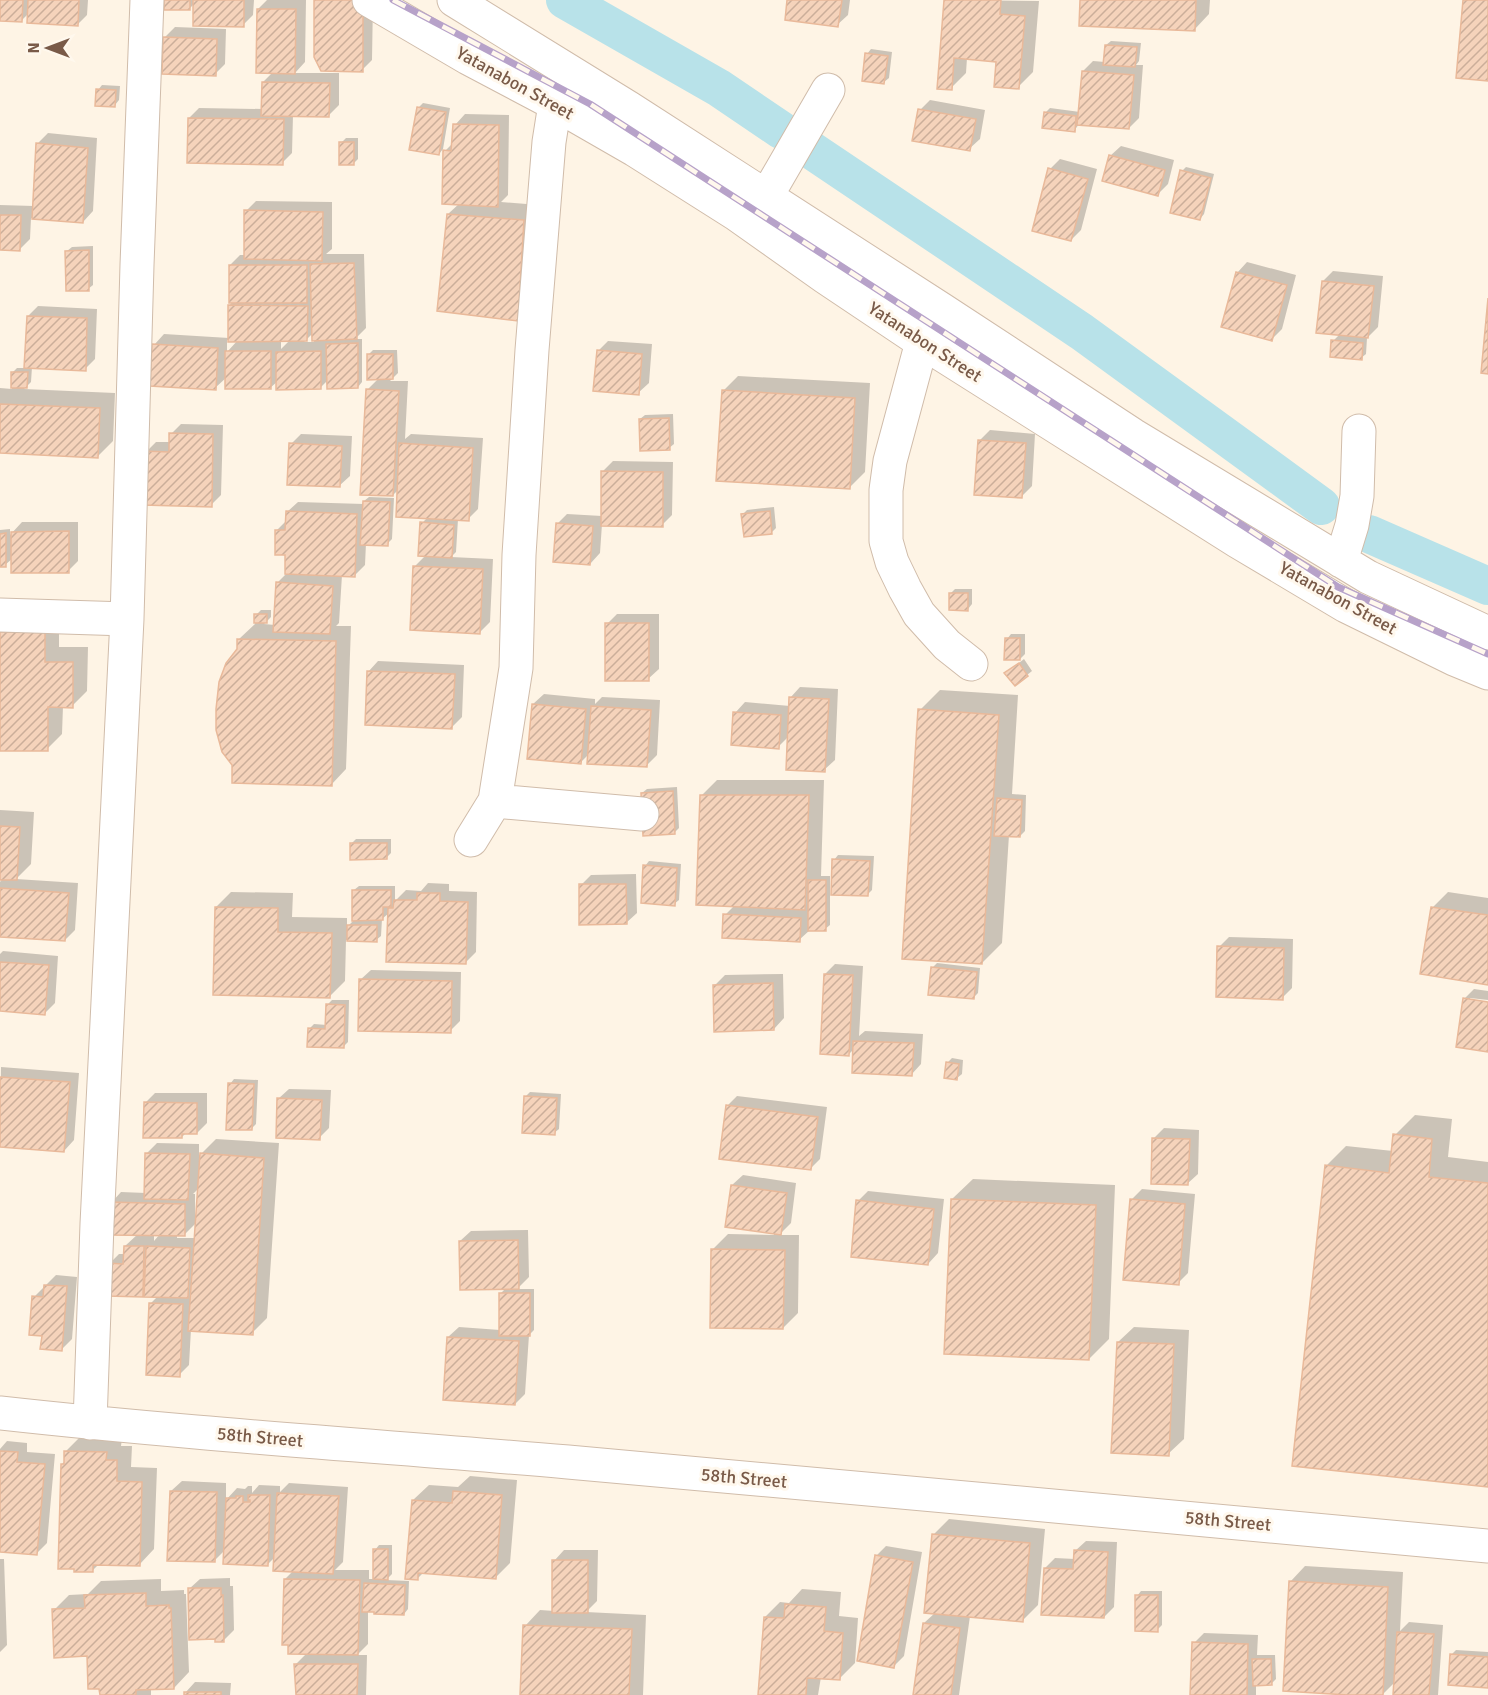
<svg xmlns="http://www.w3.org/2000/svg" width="1488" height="1695" font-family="Signika,sans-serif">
  <defs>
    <pattern id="building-hatch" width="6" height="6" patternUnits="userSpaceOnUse" patternTransform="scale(1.5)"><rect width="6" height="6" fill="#f5d3bb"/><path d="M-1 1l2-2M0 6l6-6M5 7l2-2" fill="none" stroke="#cbae9a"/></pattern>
  </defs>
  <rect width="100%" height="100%" fill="#fef4e5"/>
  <path fill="#0003" fill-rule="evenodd" d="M0,0H88L87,15L77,25L29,13L21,21L0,20Z
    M166,0H254L253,15L243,25L195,3L189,9Z
    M267,0H306L305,62L295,73H339V105L329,115H293L292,153L282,163L189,118L199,108L263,109V82L273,72L258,9Z
    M316,0H373L372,60L362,70Z
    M789,0H850L848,15L837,25Z
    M946,0L1039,1L1033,72L1018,87L998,60L967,58L966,73L951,88Z
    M1081,0H1210L1209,14L1194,30Z
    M175,27L226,29L225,64L215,74L165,37Z
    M1111,41L1141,43L1139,61L1136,65H1143L1139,118L1129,128L1079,124L1074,131L1046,112L1050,108L1080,112L1083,71L1093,61L1105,62L1106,45Z
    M871,49L892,52L889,78L884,82L867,54Z
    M102,85L120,86L119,100L115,105L98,90Z
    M930,100L985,110L980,139L969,149L920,110Z
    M423,103L450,108L443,149L439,154L418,108Z
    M465,114L509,115L508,195L501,202L539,205L532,304L517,319L448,214L460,203L445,151L453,143L455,125Z
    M48,133L97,138L93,211L83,222L31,218L30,239L20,249H0V205L34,206L38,143Z
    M346,138H358V159L354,163L341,143Z
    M1121,146L1174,160L1168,184L1158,194L1110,156Z
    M1060,159L1097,169L1081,230L1071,240L1050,169Z
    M1186,167L1214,174L1204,214L1200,219L1182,171Z
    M256,201L332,202V249L326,254H364L366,328L355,339H362V382L358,387L328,380L320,388L278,381L270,388L227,377L215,388L154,345L164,334L229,338V306L233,301L230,265L240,255H245L246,211ZM313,333L314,342H304ZM227,340H238L227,352ZM281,340H290L281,349Z
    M93,246V285L88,289L67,251L72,247Z
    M1247,262L1296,275L1282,329L1272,339L1237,273Z
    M1333,271L1383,276L1378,327L1367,338L1366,354L1361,358L1333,341L1340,334L1323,281Z
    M38,306L97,309L95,359L85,369L32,367L31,382L24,389L115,393L113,441L98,456L0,451V388L12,389V373L17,368H26L28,316Z
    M608,341L652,344L649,383L638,393L598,351Z
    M373,350H397L398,373L390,381H408L405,439L411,434L483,438L478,509L468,519H458L456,552L451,557L493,559L490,622L480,632L415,566L426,555L422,523L428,517L399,489L393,495L367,390L379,378L368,355Z
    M738,376L870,383L865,472L849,488L723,391Z
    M673,414L674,444L669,448L640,419L645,415Z
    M181,424L223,425L221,495L211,505L146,452L156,442H171V434Z
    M990,430L1035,434L1032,486L1022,496L980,440Z
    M301,434L352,436L350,476L339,486L291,444Z
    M613,461L673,462L672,515L662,525L602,524L600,553L590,564L557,524L567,514L602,516L603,471Z
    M369,497L394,498L392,539L387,544L366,543L365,565L355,575H342L339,623L336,626H351L346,769L331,785L238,649L239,639L255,624L256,615L261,610H271V617L264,624L275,625L277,583L286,574L287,554L277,530L287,520V512L298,502L364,504V501Z
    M774,507L776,528L771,533L742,515L747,510Z
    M22,522H78V561L68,571L13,558L5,565H0V530L10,529V535Z
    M955,589H972V604L968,609L951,593Z
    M617,614H659V669L648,679L607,624Z
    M0,617H59V647H88L87,691L72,706H63L62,734L47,749H0Z
    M1011,634H1025V654L1020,659L1007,639Z
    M1024,659L1032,671L1027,675L1006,673Z
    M378,661L464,665L462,717L452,727L368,672Z
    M800,687L838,689L835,760L824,770L789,736L778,747L735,713L745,702L790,706V698Z
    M940,690L1018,695L1012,794L1026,795L1025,831L1020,836L1009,835L1002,943L982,963L920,710Z
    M544,694L595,699V704L602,697L660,700L657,755L647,765L589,754L581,762L533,704Z
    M717,780H824L821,876H830V925L825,929L810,930L799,940L725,915L734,906L702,795Z
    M677,787L679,828L675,832L642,793L647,789Z
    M0,810L34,812L31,864L16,879L78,883L75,930L65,940L0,936V882L3,878H0Z
    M356,839H391V853L386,858L352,843Z
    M838,855L874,856L872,890L868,894L834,860Z
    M649,861L681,864L679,900L674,904L645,866Z
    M636,874L637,913L626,923L581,885L591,875Z
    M428,883L449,884V891L477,892L476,952L465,963L389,913L382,919L381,936L376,940H346L345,981L330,996L216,907L231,892L293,893L292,917L347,918V927L354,920V890L359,886H395V901L406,890L421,891Z
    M1448,892L1488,898V983L1433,907Z
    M1229,937L1293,939L1292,988L1282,998L1219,947Z
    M3,951L58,956L55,1003L45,1013L0,1010V954Z
    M937,963L980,968L978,993L973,998L932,968Z
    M835,964L863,966L859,1036L865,1031L923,1034L921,1064L911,1075L854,1049L849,1054L825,974Z
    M371,970L461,972L460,1021L450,1031L360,980Z
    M783,974L784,1018L774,1029L715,985L725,975Z
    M1474,989L1488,991V1000L1470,998V1001L1488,1003V1051L1464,999Z
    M332,1000H349L348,1042L344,1046L309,1029L314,1024L327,1025V1005Z
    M952,1058L963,1060L962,1074L957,1078L947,1063Z
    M1,1067L79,1073L74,1140L64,1151L0,1146Z
    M234,1079L258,1080L256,1124L251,1129L230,1084Z
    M289,1089L331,1090L329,1128L319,1138L278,1099Z
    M530,1092L561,1094L559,1129L554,1133L526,1096Z
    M155,1093H207V1123L197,1133H186L182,1137L145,1103Z
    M737,1096L827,1107L820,1159L810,1169L727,1106Z
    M1415,1115L1452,1119L1448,1157L1488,1162V1485L1326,1166L1346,1146L1393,1151L1395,1135Z
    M1164,1128L1199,1130L1198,1174L1187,1184L1154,1138Z
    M216,1139L279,1143L267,1318L252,1333L191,1329L189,1365L179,1375L151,1303L158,1296L146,1292L143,1296L109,1264L119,1254H125V1246L138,1234L111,1203L121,1192L146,1193L147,1153L157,1143L199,1144V1156ZM199,1188L197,1216H195V1194H193ZM197,1222L196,1238H177V1235H184ZM154,1234H160L154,1241Z
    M743,1175L796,1183L791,1223L779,1235H799L798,1313L783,1328L713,1249L728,1234L774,1235V1233L732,1185Z
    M973,1179L1115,1185L1109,1339L1089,1359L952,1199Z
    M1142,1189L1195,1194L1188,1273L1178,1283L1132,1199Z
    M868,1191L944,1199L938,1253L928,1264L858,1201Z
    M528,1230L529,1277L517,1289H534V1330L529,1335L525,1394L515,1404L448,1337L459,1327L500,1330V1294L506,1288L460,1241L471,1231Z
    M56,1275L77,1277L72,1339L62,1349L43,1335L34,1297Z
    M1134,1327L1189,1330L1184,1439L1168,1454L1118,1342Z
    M80,1437L122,1438L121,1446H132L131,1467L157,1468L154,1549L139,1565L99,1564L92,1571L62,1464L65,1461V1452Z
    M7,1441L27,1443V1452L55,1454L47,1543L37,1553L0,1550V1449Z
    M470,1476L517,1480L510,1563L495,1578L424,1572L418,1578L413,1500L429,1485L458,1487Z
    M182,1481L226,1483V1500L237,1488L245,1489L248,1486H252V1493L259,1485L280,1486V1492L289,1483L348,1487L343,1562L335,1570H369V1579H374L375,1550L379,1545H392V1574L386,1580L409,1581L408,1609L404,1614L368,1610V1644L357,1655H367L366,1695H297L295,1665L307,1653L285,1579L294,1570L276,1556L267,1565L226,1549L214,1561L171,1491Z
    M949,1519L1045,1529L1038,1605L1022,1621L970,1616L959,1695H914L924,1623L936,1612L933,1535Z
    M1086,1541L1117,1542L1114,1607L1104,1617L1045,1568L1055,1558L1075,1559V1551Z
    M886,1546L922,1552L904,1656L894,1666L876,1556Z
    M564,1550H598L597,1601L586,1612L646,1615L643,1695H522L525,1626L540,1610L554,1611V1561Z
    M0,1559H4L7,1645L0,1652Z
    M1305,1566L1403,1572L1400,1631L1409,1622L1443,1625L1438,1695H1394L1395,1682L1382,1695H1375L1290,1582Z
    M230,1578V1586H233L234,1630L223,1641L189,1589L200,1579Z
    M161,1579V1591L184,1590V1594H186L189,1672L174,1688H151V1695H101L88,1655L54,1610L69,1595L88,1594L101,1581Z
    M802,1589L841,1592L839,1616L858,1618L855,1663L840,1678L821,1677L818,1695H760L765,1617L780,1602L789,1603Z
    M1141,1591H1162V1625L1157,1630L1137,1596Z
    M1204,1633L1258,1635L1257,1655H1275L1276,1679L1271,1684L1256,1685V1695H1192L1194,1643Z
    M1456,1650L1488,1652V1687L1452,1654Z
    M195,1682L231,1683L230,1695H185V1693Z"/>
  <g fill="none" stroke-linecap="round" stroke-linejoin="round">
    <path stroke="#b8e2e9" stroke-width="38" d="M565,0L719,88L781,130
      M808,148L1082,332L1321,506
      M1369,534L1488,586"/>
  </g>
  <path fill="url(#building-hatch)" stroke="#e9b99a" stroke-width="1.5" d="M0,0H23L22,22L0,21Z
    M28,0H79L78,26L27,23Z
    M164,0H190V10H164Z
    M193,0H244V27L193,26Z
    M314,0H363V72L321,71L314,57Z
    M787,0H842L838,27L785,20Z
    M944,0H1001L1000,14L1025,16L1019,89L994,87L996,62L954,58L952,90L937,89Z
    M1080,0H1196L1195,31L1079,26Z
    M1463,0H1488V81L1456,78Z
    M257,9H296L295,74L256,73Z
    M163,37L217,39L216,76L162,74Z
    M1105,45L1137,47L1135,67L1103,65Z
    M865,53L888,56L884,84L862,81Z
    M1082,71L1134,75L1129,129L1077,125Z
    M262,82L330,83L329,117L261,116Z
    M96,89L116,90L115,107L95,106Z
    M417,107L446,112L439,155L409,150Z
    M918,109L976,119L970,151L912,141Z
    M1044,112L1076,116L1075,132L1042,128Z
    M188,118L284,119L283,165L187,163Z
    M453,124L499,125L498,207L442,204L443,150L451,151Z
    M339,142H354V165H339Z
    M36,143L88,148L83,223L32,219Z
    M1109,155L1165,170L1158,196L1102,181Z
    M1048,168L1088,179L1071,241L1032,231Z
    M1180,170L1211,178L1200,220L1170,213Z
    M244,210L323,212L322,261L244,259Z
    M447,214L524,220L518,321L437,311Z
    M0,215H21L20,251L0,250Z
    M89,250V291H66L65,251Z
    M354,263L357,339L312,341L310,264Z
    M229,265H307V303H229Z
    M1236,272L1287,285L1272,341L1221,327Z
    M1322,281L1374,286L1368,338L1316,333Z
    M1488,298V374L1481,373Z
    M228,305L308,306L307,341L228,342Z
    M27,316L87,318L86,371L24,368Z
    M1331,340L1363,343L1362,360L1330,357Z
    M358,343V388L327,389L326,344Z
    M152,344L218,348L216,390L150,386Z
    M597,350L642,354L639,395L593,391Z
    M225,351H271V389H225Z
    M321,351V389L276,390V352Z
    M367,354H393V379L367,380Z
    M11,372H28L27,388H11Z
    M366,389L399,391L393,496L360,495Z
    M722,390L855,398L850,489L716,481Z
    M0,404L100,408L98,458L0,453Z
    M669,418L670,450L640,451L639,419Z
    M169,433L213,434L212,507L143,505L144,451L169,452Z
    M978,440L1026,443L1022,498L974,495Z
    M289,443L342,446L340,487L287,485Z
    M399,443L473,448L469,521L396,517Z
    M601,471L663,472V527L601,526Z
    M363,501L390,502L388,546L360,545Z
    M286,511L357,514L355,577L285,574V555H275V530H285Z
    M770,511L772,534L744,537L741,514Z
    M420,522L454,525L452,558L418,556Z
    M556,523L593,526L590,565L553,562Z
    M69,531V573H11V532Z
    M6,533V567H0V534Z
    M413,566L483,569L480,634L410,630Z
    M276,582L333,586L330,634L273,632Z
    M949,593H968V611L949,610Z
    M254,614H267V623H254Z
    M605,623H649V681H605Z
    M0,632H45V662H73V708L48,707V751H0Z
    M1005,638H1020V660H1004Z
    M237,639L336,641L332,786L232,783V765L222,752L216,730V709L219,682L226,663L237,649Z
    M1019,663L1028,676L1015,686L1004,673Z
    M367,671L455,674L452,729L365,725Z
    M789,697L829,699L825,772L786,770Z
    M532,704L586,709L581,764L527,759Z
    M591,706L651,710L647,767L587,764Z
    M918,709L999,715L982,964L902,959Z
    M733,712L781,715L779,749L731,745Z
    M673,791L675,834L643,836L641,793Z
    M700,795H809L805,910L696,905Z
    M997,798L1022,800L1020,837L994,836Z
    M0,826L20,827L17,880H0Z
    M350,843H387V859L350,860Z
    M832,859L870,861L868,896L831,895Z
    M643,865L677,868L675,906L641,903Z
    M808,880H826V931H808Z
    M579,884H626L627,924L579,925Z
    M0,888L69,893L65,941L0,937Z
    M352,890H391V907H383V920L352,921Z
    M417,893H440V901L468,902L466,964L386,962L388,908H393L394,900H417Z
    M215,907L278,908V932L332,933L330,998L213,995Z
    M1431,907L1488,915V985L1420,974Z
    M723,914L801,918L800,942L722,938Z
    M347,925H377V942L347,941Z
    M1217,946L1284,948L1283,1000L1216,997Z
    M0,962L49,965L45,1015L0,1011Z
    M931,967L977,972L974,999L928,995Z
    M824,974L853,975L849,1056L820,1054Z
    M359,979L452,981L451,1033L358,1031Z
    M773,983L774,1030L714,1032L713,985Z
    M1463,998L1488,1002V1052L1456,1047Z
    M326,1004L345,1005L344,1048L307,1047L308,1028L325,1029Z
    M853,1041L914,1043L912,1076L852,1073Z
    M946,1062L959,1064L957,1080L944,1078Z
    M0,1077L70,1082L64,1152L0,1147Z
    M228,1083L254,1084L252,1130H226Z
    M524,1096L557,1098L555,1135L522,1133Z
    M277,1098L322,1100L320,1140L276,1138Z
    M144,1102L197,1103V1134H182V1138H143Z
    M726,1105L818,1117L811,1170L719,1159Z
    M1393,1134L1432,1139L1429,1177L1488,1183V1487L1292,1466L1325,1165L1389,1173Z
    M1152,1138L1190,1139L1188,1185L1151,1184Z
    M145,1153L190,1154L188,1200L144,1199Z
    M200,1153L264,1158L253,1335L188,1331Z
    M731,1185L787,1193L781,1235L725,1227Z
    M951,1199L1096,1205L1089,1360L944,1354Z
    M1130,1199L1185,1204L1179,1285L1123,1280Z
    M856,1200L934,1209L928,1265L851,1257Z
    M109,1202L185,1204V1236L109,1235Z
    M518,1240L519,1289L460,1290L459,1241Z
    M124,1246H144L143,1297L107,1296L108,1263L123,1264Z
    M146,1246L190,1248L188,1298L144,1297Z
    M711,1249L785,1250L783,1329L710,1328Z
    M44,1285L67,1286L62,1351L40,1349L42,1336L29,1335L32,1296L43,1297Z
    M499,1293H530V1336H499Z
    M149,1303L183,1304L180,1377L146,1375Z
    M447,1337L519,1341L515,1405L443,1400Z
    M1117,1342L1174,1344L1169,1456L1111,1453Z
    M0,1451L18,1452L17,1462L45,1464L37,1555L0,1552Z
    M64,1451L107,1452L106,1460H117V1481L142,1482L140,1566L93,1565V1572H74V1569H58L61,1464H64Z
    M170,1491L217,1492L215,1562L167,1561Z
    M453,1491L502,1495L496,1579L418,1573V1580L405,1579L412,1500L452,1503Z
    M277,1493L339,1496L333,1574L273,1571Z
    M248,1495H270L268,1566L223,1564L226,1498H236V1496H243V1502H250V1500H248Z
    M932,1534L1030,1543L1023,1622L924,1613Z
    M373,1549H388V1580L373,1579Z
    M1074,1550L1108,1552L1104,1618L1041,1615L1044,1568L1073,1569Z
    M875,1555L913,1562L894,1668L857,1661Z
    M552,1560H588V1613H552Z
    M284,1579L360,1580L358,1655L288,1654V1645H282Z
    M1289,1581L1388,1587L1383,1695H1348L1283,1691Z
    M364,1583L405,1585L404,1615L374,1614V1612H362Z
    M188,1588H221V1595H223L224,1642H215V1639L189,1640Z
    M146,1593V1606L169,1605V1608H171L174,1689L136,1690V1695H100L99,1689H88L87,1656L54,1658L52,1609L85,1608L84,1595Z
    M1135,1595H1158V1632L1135,1631Z
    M785,1604L826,1607L824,1631L843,1633L840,1680L807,1678L806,1695H758L764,1617L784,1618Z
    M923,1623L960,1628L951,1695H913Z
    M523,1625L632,1629L629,1695H520Z
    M1397,1632L1434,1634L1429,1695H1393Z
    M1192,1642L1248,1644L1247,1695H1190Z
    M1450,1654L1488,1657V1688L1448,1685Z
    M1252,1659H1271L1272,1685L1253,1686Z
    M294,1664H358L357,1695H296Z
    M184,1692H221V1695H184Z"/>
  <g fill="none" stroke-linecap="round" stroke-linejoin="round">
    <g stroke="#d0bcaa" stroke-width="35">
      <path id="minor" d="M369,0L468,58L555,104L635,150L736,214L825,277L922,342L1237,541L1346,606L1454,659L1488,673
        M454,0L629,108L941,309L1133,435L1368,577L1488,633
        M757,217L766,197L828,90
        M933,324L922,342L890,461L886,490V541L892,562L905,589L919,614L947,645L971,664
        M1341,561L1352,525L1357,496L1359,431
        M0,615L127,619
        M495,801L642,814
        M471,840L495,801L516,668L519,555L532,350L549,142L555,104
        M0,1413C189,1434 379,1446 568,1462C875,1489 1181,1518 1488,1546
        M90,1423L97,1224L127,619L137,265L147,0"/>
    </g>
    <use href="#minor" stroke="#fff" stroke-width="33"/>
    <g stroke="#b7a2c9" stroke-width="7">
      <path id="rail" d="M393,0L590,104L1338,587L1488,654"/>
    </g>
    <use href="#rail" stroke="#fff8ed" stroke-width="4.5" stroke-dasharray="14" stroke-linecap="butt"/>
  </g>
  <g text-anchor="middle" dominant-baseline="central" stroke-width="6" stroke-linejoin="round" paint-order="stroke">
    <g font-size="18" fill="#795a48" stroke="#fff8ed">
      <text transform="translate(515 83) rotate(29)">Yatanabon Street</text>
      <text transform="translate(925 342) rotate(33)">Yatanabon Street</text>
      <text transform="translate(1338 598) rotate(29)">Yatanabon Street</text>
      <text transform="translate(260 1437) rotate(5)">58th Street</text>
      <text transform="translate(744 1478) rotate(5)">58th Street</text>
      <text transform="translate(1228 1521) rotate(5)">58th Street</text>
    </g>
  </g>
  <g transform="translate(48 48) rotate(270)" stroke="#fff8ed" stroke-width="4.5" paint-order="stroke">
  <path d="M0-4.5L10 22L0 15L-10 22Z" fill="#795a48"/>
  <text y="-9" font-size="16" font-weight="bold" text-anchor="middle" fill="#795a48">N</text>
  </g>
</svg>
